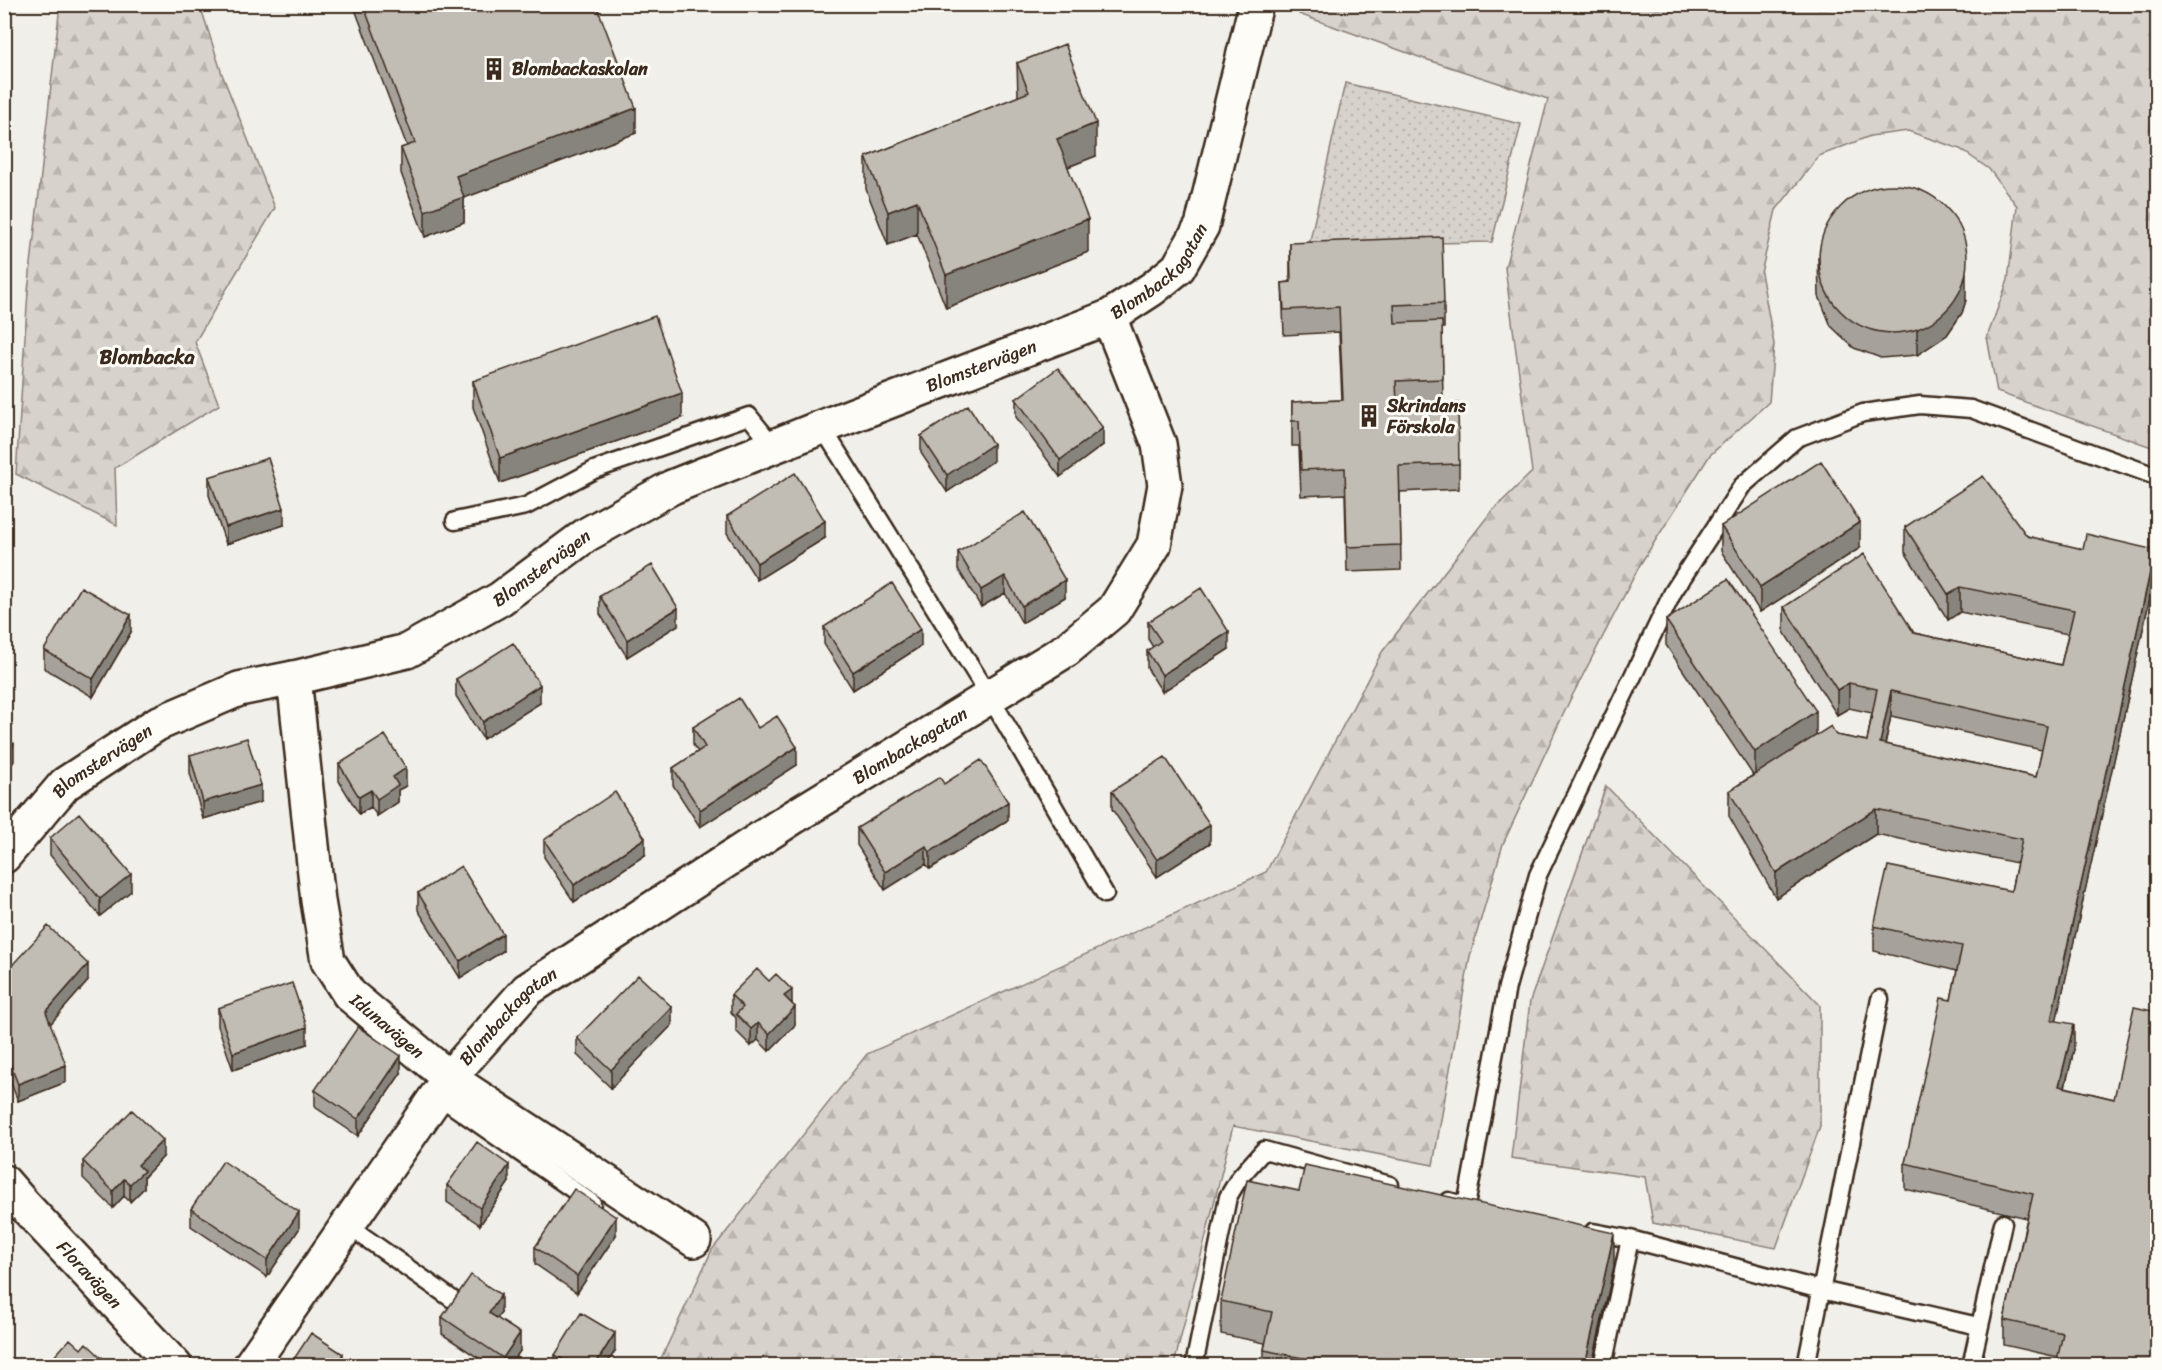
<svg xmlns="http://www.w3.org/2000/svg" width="2162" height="1370" font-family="Sriracha,sans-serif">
  <defs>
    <pattern id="forest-firs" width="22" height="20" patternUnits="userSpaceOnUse" patternTransform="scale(1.5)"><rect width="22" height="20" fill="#d7d2cc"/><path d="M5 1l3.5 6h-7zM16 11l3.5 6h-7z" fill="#b9b4af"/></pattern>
    <pattern id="park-dots" width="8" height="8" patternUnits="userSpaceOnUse" patternTransform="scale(1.5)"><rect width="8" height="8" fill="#d7d2cc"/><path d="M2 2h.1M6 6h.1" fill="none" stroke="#b9b4af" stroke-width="1.8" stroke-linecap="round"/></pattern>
  </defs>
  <rect width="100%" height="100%" fill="#f1efea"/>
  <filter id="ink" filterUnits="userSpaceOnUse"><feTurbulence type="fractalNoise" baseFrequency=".0167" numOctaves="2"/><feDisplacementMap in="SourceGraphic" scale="12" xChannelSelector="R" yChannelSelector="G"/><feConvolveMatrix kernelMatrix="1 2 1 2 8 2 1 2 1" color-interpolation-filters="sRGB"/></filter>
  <g filter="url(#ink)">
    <path fill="url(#forest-firs)" stroke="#897e75" stroke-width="1.5" d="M60,5H200L222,74L275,208L195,342L219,405L115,468L117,525L16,474L28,291Z
      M1302,5H2157V449L1997,392L1987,337L2008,280L2017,206L1989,169L1960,149L1908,131L1870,136L1819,156L1776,210L1761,273L1774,344L1769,402L1710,455L1641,563L1569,702L1503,844L1470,956L1433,1165L1233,1126L1174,1365H658L712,1250L867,1054L1266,872L1382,652L1491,512L1532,472L1505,268L1548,99L1419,57L1299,14Z
      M1606,786L1820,1005V1126L1776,1248L1653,1223L1645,1177L1511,1158L1530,1001Z"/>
    <path fill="url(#park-dots)" stroke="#897e75" stroke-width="1.5" d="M1345,83L1521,124L1492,242L1309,245Z"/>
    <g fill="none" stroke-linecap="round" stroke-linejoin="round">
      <g stroke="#3b2a1e" stroke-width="21">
        <path id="service" d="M822,427L990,697L1105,894
          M455,521L526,506L594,470L749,416L773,446
          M437,1095L592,1203
          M1449,1201L1466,1206L1507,987L1538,875L1673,592L1742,486L1797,438L1863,413L1920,405L1971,409L2158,477
          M347,1225L452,1299
          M1593,1232L1630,1239L1821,1290L1978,1326
          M1194,1366L1228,1197L1240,1177L1264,1150L1390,1185
          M1603,1366L1630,1239
          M1806,1366L1880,999
          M1971,1366L2003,1223"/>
      </g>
      <g stroke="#3b2a1e" stroke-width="38">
        <g id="minor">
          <path id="s1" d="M294,678L318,901L328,961L349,994L449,1078L694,1240"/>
          <path id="s2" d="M4,856L65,784L157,724L239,689L294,678L407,651L500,599L586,535L672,487L822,427L1109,317L1152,289L1178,268L1202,226L1256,4"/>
          <path id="s3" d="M4,1182L23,1204L175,1366"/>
          <path id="s4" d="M250,1366L449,1078L527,990L792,818L1066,650L1114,610L1154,545L1165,485L1159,444L1109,317"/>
        </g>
      </g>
      <use href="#service" stroke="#fdfcf7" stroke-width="16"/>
      <use href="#minor" stroke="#fdfcf7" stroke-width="33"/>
    </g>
    <path fill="#a6a29b" stroke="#3b2a1e" stroke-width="1.5" fill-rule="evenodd" d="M353,4H596L636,133L464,198V222L425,237L401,173V148L407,146Z
      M1017,63L1096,156L1068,167L1088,252L946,308L917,234L888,245L866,189V157L1018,97Z
      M1290,243L1444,303V328H1442L1443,404L1459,464V489L1400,492L1401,570L1347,572L1345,494L1301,496L1299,446H1292V402L1342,400L1339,332L1284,335L1282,283L1290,282Z
      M1818,258L1966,300L1962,313L1947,335L1917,355L1881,358L1854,348L1831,326L1819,296Z
      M473,381L682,418L500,483L473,407Z
      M1016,399L1103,445L1060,477L1016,417Z
      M921,436L993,461L947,492L921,453Z
      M209,477L284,525L226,544L209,495Z
      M727,516L825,538L757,580L727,533Z
      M1721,526L1860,548L1760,612L1721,551Z
      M1905,527L2027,536L2155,575L2056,1021L2074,1050L2065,1087L2114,1099L2157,1012L2058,1357L2004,1345V1320L2027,1218L1905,1189V1163L1951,1000L1957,971L1874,951V926L2011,891L2017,863L1876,834L1776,898L1729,816V791L1753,775L1666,645V620L1816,735H1836L1867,741L1872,713L1849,708L1837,715L1784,632V607L1914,633L2061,665L2068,634L1960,612L1948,620L1905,552ZM1891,716L2042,750L2036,777L1885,744Z
      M958,552L1065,597L1022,623L1005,593L981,607L958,569Z
      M600,596L678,625L627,657L600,614Z
      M1148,622L1229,649L1162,692L1147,668V651L1153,647L1148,639Z
      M824,627L921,646L853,690L824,644Z
      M131,632L93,697L44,668V650Z
      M456,679L540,703L483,739L456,696Z
      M693,727L758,728L797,765L700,827L673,785V768L698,752L693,745Z
      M190,755L261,802L203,819L190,773Z
      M339,764L406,786L398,790V802L377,816L371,807L359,814L339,781Z
      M944,784L1008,820L930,869L926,864L885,890L857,845V828Z
      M1112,791L1210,843L1157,877L1112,809Z
      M50,838L131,891L100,916L50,855Z
      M544,840L645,855L574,902L544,857Z
      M418,893L503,951L460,978L418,910Z
      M4,974L88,981L50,1024L66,1082L18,1101L4,1066Z
      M731,995L792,1003L795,1025L769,1051L758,1040L751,1046L736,1031V1018L731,1012Z
      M218,1008L307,1044L233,1070L218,1026Z
      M672,1025L611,1088L577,1055V1038Z
      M401,1073L358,1136L315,1107V1090Z
      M163,1157L144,1177V1188L130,1202L124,1196L113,1208L83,1178V1161Z
      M509,1182L480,1225L447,1202V1185Z
      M191,1209L299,1229L267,1277L191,1226Z
      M616,1235L577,1293L535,1264V1247Z
      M1614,1266L1592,1365H1264V1350L1265,1343L1221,1334V1301Z
      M501,1313L497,1318L520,1351L510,1365H489L442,1334V1317Z
      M81,1349L102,1365H51V1360Z
      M615,1351L606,1365H555V1355Z"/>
    <path fill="#87847e" stroke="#3b2a1e" stroke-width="1.5" d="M636,108V133L464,198V222L425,237V211L456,176Z
      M1096,123V156L1057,171V139Z
      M917,201V234L888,245V212Z
      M1088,219V252L946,308V275Z
      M1966,274V300L1962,313L1947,335L1917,355V330Z
      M682,393V418L500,483V458Z
      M1103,428V445L1060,477V460Z
      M993,444V461L947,492V475Z
      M284,508V525L226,544V527Z
      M825,521V538L757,580V563Z
      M1860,522V548L1760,612V587Z
      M6,550V567L4,570V552Z
      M2155,550V575L2051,1045V1020Z
      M1005,576V593L981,607V590Z
      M1065,580V597L1022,623V606Z
      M1960,587V612L1948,620V594Z
      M678,608V625L627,657V640Z
      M131,615V632L93,697V679Z
      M921,629V646L853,690V672Z
      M1229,632V649L1162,692V675Z
      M1849,683V708L1837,715V690Z
      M540,685V703L483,739V722Z
      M1891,691V716L1880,768V743Z
      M1816,711V737L1755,778V752Z
      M14,744V761L4,777V760Z
      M797,747V765L700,827V810Z
      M406,768V786L398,790V802L377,816V799L393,777Z
      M261,785V802L203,819V802Z
      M371,790V807L359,814V797Z
      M1008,802V820L930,869V852Z
      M1876,809V834L1776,898V873Z
      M1210,825V843L1157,877V860Z
      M645,838V855L574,902V885Z
      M926,846V864L885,890V872Z
      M131,874V891L100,916V899Z
      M503,934V951L460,978V961Z
      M88,964V981L46,1029V1012Z
      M792,990V1007L784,996Z
      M672,1007V1025L611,1088V1070Z
      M795,1007V1025L769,1051V1034Z
      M758,1023V1040L751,1046V1029Z
      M2074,1024V1050L2059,1111V1086Z
      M307,1027V1044L233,1070V1053Z
      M401,1056V1073L358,1136V1119Z
      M66,1065V1082L18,1101V1084Z
      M163,1140V1157L144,1177V1188L130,1202V1184L138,1165Z
      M509,1165V1182L480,1225V1208Z
      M124,1179V1196L113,1208V1191Z
      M299,1212V1229L267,1277V1260Z
      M616,1217V1235L577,1293V1276Z
      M1614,1233V1266L1592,1365H1585Z
      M501,1295V1313L489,1330V1313Z
      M520,1333V1351L510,1365H503V1358Z
      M615,1333V1351L606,1365H595Z
      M343,1354V1365H336Z
      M102,1358V1365H97V1364Z"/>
    <path fill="#c1bcb4" stroke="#3b2a1e" stroke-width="1.5" fill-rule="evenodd" d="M363,4H596L636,108L456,176L464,197L425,211L401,148L415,143Z
      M1065,44L1096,123L1057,139L1088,219L946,275L917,201L888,212L866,157L1029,92L1017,63Z
      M1819 259a74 74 0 1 1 148 0a74 74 0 1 1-148 0Z
      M1442,237L1444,303L1394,305L1395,323L1442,321L1443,379L1396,381L1397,405L1458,403L1459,464L1399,466L1401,545L1347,547L1345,468L1301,470L1299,421H1292V402L1343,400L1339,307L1284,310L1282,283L1291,282L1290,243Z
      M655,316L682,393L500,458L473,381Z
      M1058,368L1103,428L1060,460L1016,399Z
      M968,405L993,444L947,475L921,436Z
      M268,458L284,508L226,527L209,477Z
      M1821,461L1860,522L1760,587L1721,526Z
      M795,473L825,521L757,563L727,516Z
      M1983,476L2027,536L2083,549L2086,534L2155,550L2051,1020L2074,1024L2059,1086L2114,1099L2134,1007L2157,1012V1316L2155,1326H2157V1365H2056L2063,1333L2004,1320L2033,1194L1905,1163L1941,998L1951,1000L1962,946L1874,926L1888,866L2011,891L2022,839L1876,809L1776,873L1729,791L1831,726L1836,735L1867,741L1877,689L1849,683L1837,690L1784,607L1864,554L1914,633L2061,665L2074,610L1960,587L1948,594L1905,527ZM1891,691L2047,726L2036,777L1880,743Z
      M1025,512L1065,580L1022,606L1005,576L981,590L958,552Z
      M652,565L678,608L627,640L600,596Z
      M1728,579L1816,711L1755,752L1666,620Z
      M892,583L921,629L853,672L824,627Z
      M81,587L131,615L93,679L44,650Z
      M1201,588L1229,632L1162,675L1147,651L1161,641L1148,622Z
      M513,643L540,685L483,722L456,679Z
      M739,698L758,728L777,716L797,747L700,810L673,768L705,747L693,727Z
      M385,735L406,768L393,777L398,785L377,799L371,790L359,797L339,764Z
      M4,738L14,744L4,760Z
      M247,738L261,785L203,802L190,755Z
      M1165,757L1210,825L1157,860L1112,791Z
      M981,760L1008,802L930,852L926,846L885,872L857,828L940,777L944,784Z
      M615,792L645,838L574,885L544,840Z
      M79,813L131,874L100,899L50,838Z
      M461,866L503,934L460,961L418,893Z
      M48,926L88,964L46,1012L66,1065L18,1084L4,1049V974Z
      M757,969L769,981L776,974L792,990L784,996L795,1007L769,1034L758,1023L751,1029L736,1014L743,1007L731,995Z
      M638,975L672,1007L611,1070L577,1038Z
      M292,983L307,1027L233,1053L218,1008Z
      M358,1027L401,1056L358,1119L315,1090Z
      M132,1110L163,1140L138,1165L144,1171L130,1184L124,1179L113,1191L83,1161Z
      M477,1142L509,1165L480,1208L447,1185Z
      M223,1161L299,1212L267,1260L191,1209Z
      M1305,1165L1614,1233L1585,1365H1336L1264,1350L1272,1312L1221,1301L1247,1180L1299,1191Z
      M574,1189L616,1217L577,1276L535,1247Z
      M471,1275L501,1295L489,1313L520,1333L503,1358L442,1317Z
      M581,1313L615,1333L595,1365H573L555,1355Z
      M311,1333L343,1354L336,1365H290Z
      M70,1339L81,1349L86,1343L102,1358L97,1364L98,1365H56L51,1360Z"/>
  </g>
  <defs>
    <g id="building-bare" transform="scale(1.8)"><path d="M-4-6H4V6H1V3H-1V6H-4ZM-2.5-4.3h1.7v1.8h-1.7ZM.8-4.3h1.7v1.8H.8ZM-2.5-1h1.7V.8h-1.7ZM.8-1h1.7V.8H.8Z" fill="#3b2a1e" stroke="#fdfcf7" stroke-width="2.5" paint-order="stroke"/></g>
  </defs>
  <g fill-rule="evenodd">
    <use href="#building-bare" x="494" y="69"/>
    <use href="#building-bare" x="1369" y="416"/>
  </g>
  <g text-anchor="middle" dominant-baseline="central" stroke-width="6" stroke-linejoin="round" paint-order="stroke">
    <g font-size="18" font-weight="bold" fill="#3b2a1e" stroke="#fdfcf7" text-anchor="start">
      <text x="512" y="69">Blombackaskolan</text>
      <text x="1387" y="406">Skrindans<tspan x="1387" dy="21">Förskola</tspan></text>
    </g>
    <g font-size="18" fill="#3b2a1e" stroke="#fdfcf7">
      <text stroke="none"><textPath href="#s2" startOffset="1316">Blombackagatan</textPath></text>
      <text stroke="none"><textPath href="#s2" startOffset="1110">Blomstervägen</textPath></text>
      <text stroke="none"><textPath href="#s2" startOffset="624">Blomstervägen</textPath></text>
      <text stroke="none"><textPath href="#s4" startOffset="922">Blombackagatan</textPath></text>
      <text stroke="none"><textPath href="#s2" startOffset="138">Blomstervägen</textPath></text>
      <text stroke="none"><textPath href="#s4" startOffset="436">Blombackagatan</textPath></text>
      <text stroke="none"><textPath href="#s1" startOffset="374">Idunavägen</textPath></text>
      <text stroke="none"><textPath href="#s3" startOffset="126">Floravägen</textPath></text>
    </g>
    <g font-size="20" font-weight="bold" fill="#3b2a1e" stroke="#fdfcf7">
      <text x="147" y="357">Blombacka</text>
    </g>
  </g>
  <rect width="2162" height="1370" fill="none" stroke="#fdfcf7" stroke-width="24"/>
  <rect x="12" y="12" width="2138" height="1346" fill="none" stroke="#3b2a1e" stroke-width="2" filter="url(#ink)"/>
</svg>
